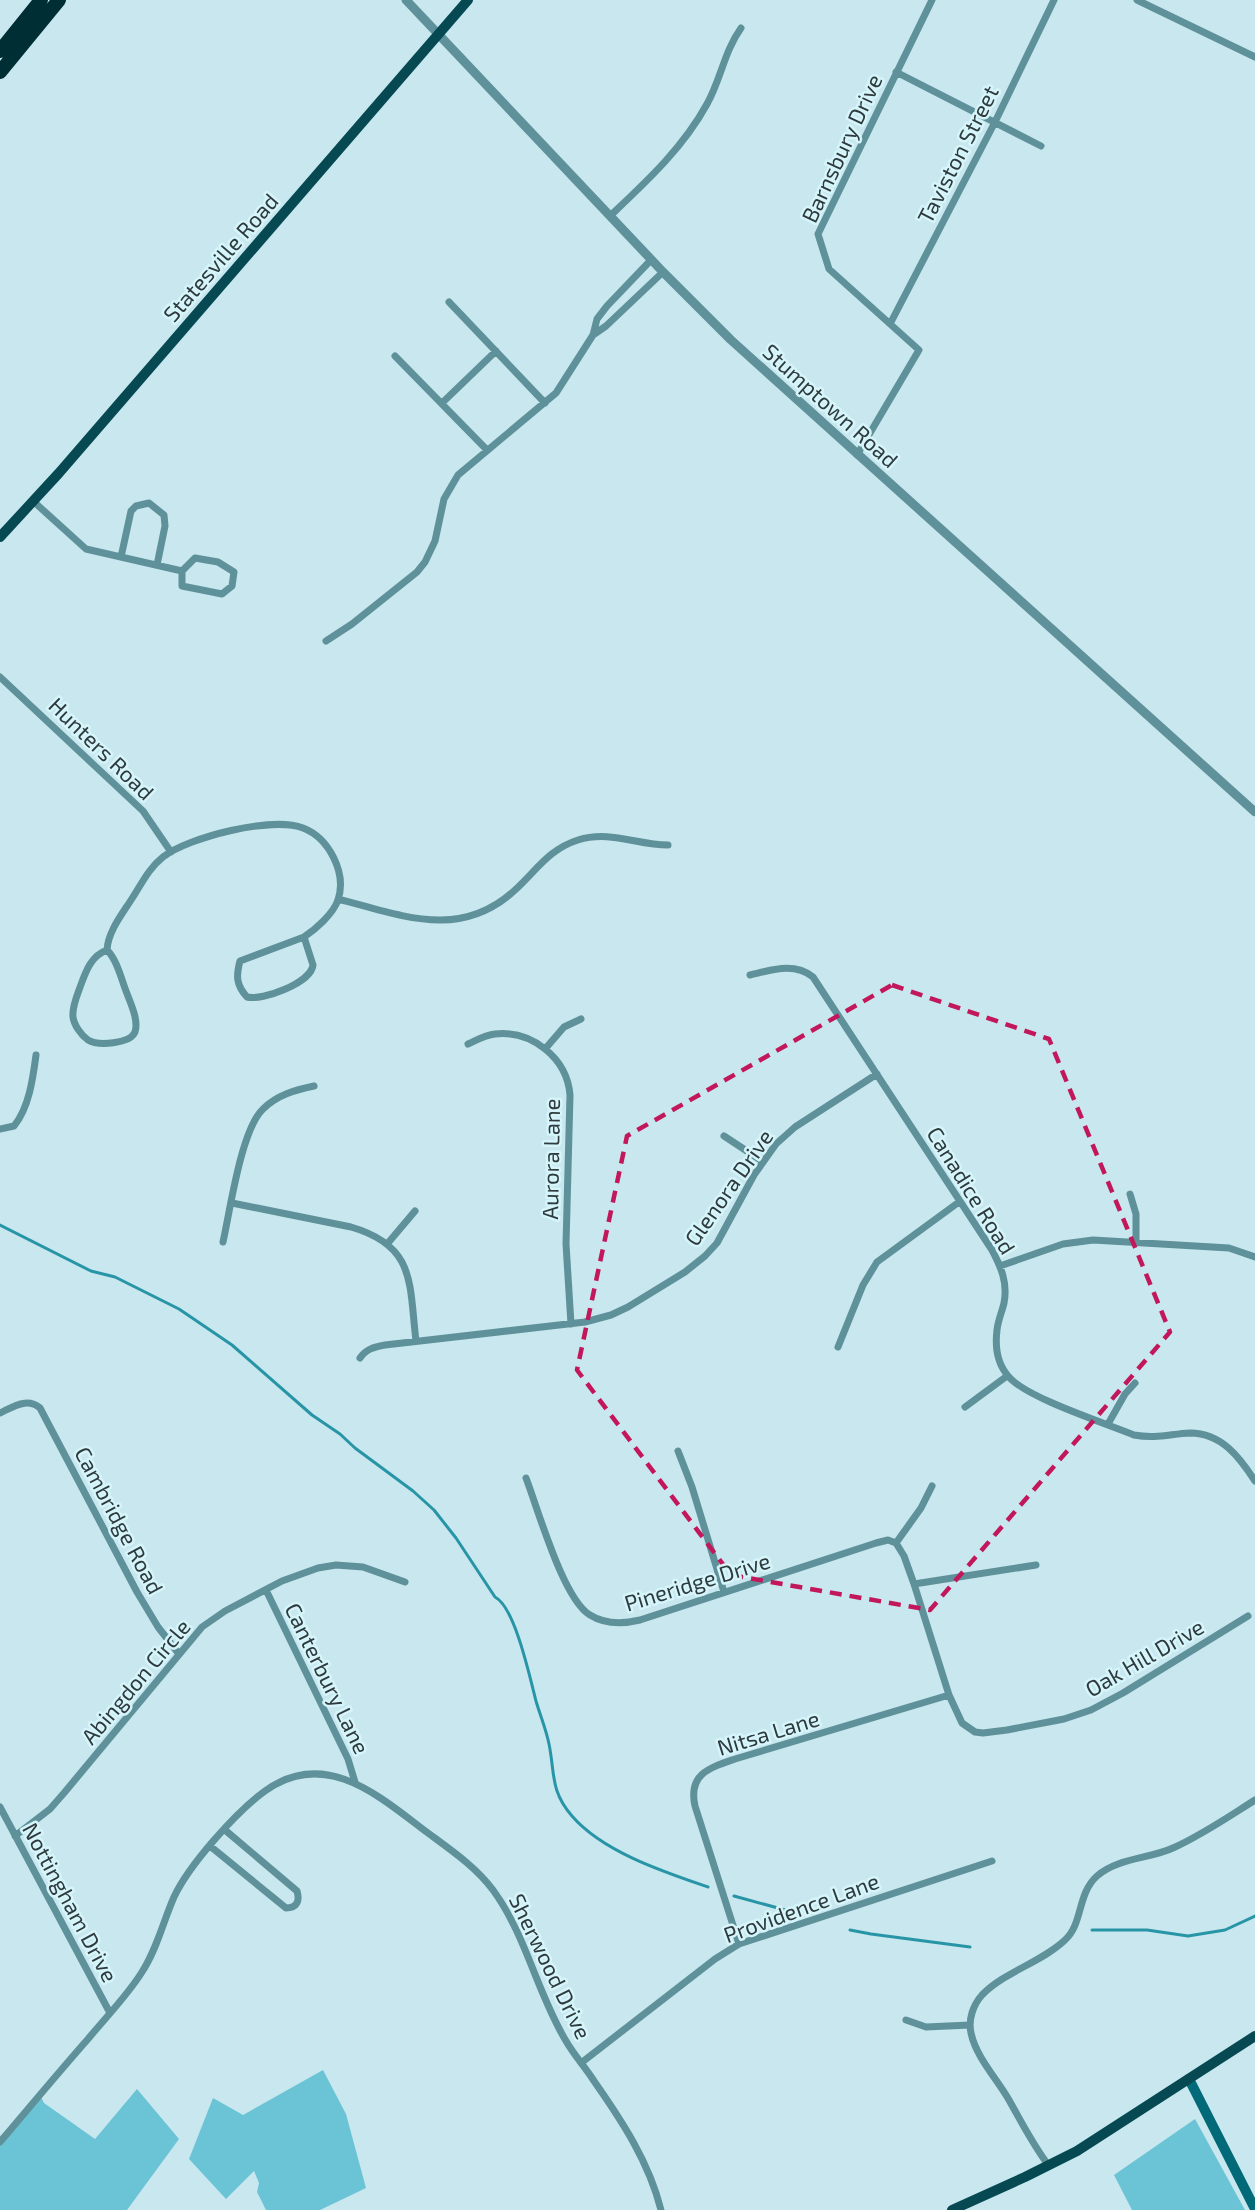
<svg xmlns="http://www.w3.org/2000/svg" width="1255" height="2210" font-family="'Exo 2',sans-serif">
  <rect width="100%" height="100%" fill="#c8e7ee"/>
  <path fill="#6bc4d5" d="M323,2070L346,2114L366,2188L320,2210H266L257,2192L259,2183L254,2171L226,2199L189,2159L213,2098L243,2115Z
    M137,2089L179,2139L127,2210H0V2142L40,2095L44,2103L95,2139Z
    M1195,2119L1245,2210H1132L1114,2175Z"/>
  <g fill="none" stroke-linecap="round" stroke-linejoin="round">
    <path stroke="#2895a7" stroke-width="3" d="M0,1225L91,1271L115,1277L179,1309L232,1345L312,1415L340,1434L355,1448L413,1491L434,1510L456,1538L495,1597C515,1607 530,1678 536,1701C540,1715 546,1729 549,1744C555,1773 550,1791 572,1816C603,1852 664,1872 708,1887
      M734,1896L800,1914
      M850,1930L871,1934L970,1947
      M1092,1930H1147L1188,1936L1225,1930L1255,1916"/>
    <path stroke="#5f919a" stroke-width="7" d="M1137,0L1255,57
      M896,72L1041,146
      M610,216C646,182 683,148 707,104C721,79 724,52 741,28
      M449,302L545,403
      M890,324L995,122L1054,0
      M593,335L606,326L663,272
      M395,356L487,450
      M442,403L496,351
      M857,455L919,350L829,269L818,234L932,0
      M33,501L86,549L182,571V586L222,594L232,586L234,572L218,562L195,558L182,571
      M121,557L131,511L136,506L149,503L164,515L165,526L157,565
      M326,641L352,624L417,572L425,562L435,541L444,499L458,475L556,393L593,335L597,319L607,306L651,260
      M0,677L143,811L171,852
      M338,899C401,915 460,941 515,890C536,871 549,849 578,840C610,830 637,845 668,845
      M304,937L313,965C311,983 262,1001 247,997C236,985 236,976 240,961Z
      M107,950C108,931 123,913 133,897C142,883 149,868 163,857C189,837 272,816 303,828C329,838 347,873 338,900C333,914 316,929 304,937
      M107,950C117,960 121,978 126,991C130,1002 139,1020 135,1032C130,1044 98,1046 88,1040C81,1035 74,1025 73,1017C72,1008 76,998 79,990C85,974 90,956 107,950Z
      M750,975C772,970 794,962 813,977L992,1250C1001,1267 1008,1283 1004,1303C1002,1312 998,1320 997,1330C995,1346 997,1364 1009,1377C1027,1398 1105,1423 1134,1435C1156,1439 1170,1434 1190,1433C1222,1433 1240,1458 1255,1481
      M468,1044C477,1040 485,1035 495,1034C532,1030 567,1058 570,1095L566,1244L571,1324
      M545,1049L564,1027L581,1019
      M0,1129L14,1126C29,1108 33,1078 36,1055
      M724,1136L762,1161
      M1130,1194L1136,1214V1243
      M232,1203L351,1227C416,1246 409,1283 416,1341
      M223,1242C230,1211 241,1130 263,1109C277,1095 295,1090 314,1086
      M388,1243L415,1211
      M1000,1266L1063,1244L1093,1240L1229,1248L1255,1257
      M838,1347L863,1285L877,1262L959,1202
      M360,1358C366,1349 374,1347 385,1345L585,1322L611,1315L628,1307L685,1272L705,1256L717,1243L754,1175L776,1144L795,1127L877,1074
      M965,1407L1007,1376
      M0,1413C13,1407 27,1397 40,1408L137,1592L158,1627L179,1654
      M1108,1424L1125,1394L1135,1383
      M678,1451L692,1487L724,1592
      M526,1478C538,1509 563,1599 590,1615C606,1625 623,1624 640,1620L876,1543L888,1540L896,1543
      M896,1543L904,1556L914,1584L949,1695L962,1723L975,1732L983,1733L1007,1730L1064,1719L1091,1710L1123,1693L1248,1616
      M896,1543L921,1508L932,1486
      M914,1584L1036,1565
      M266,1590L348,1759L355,1782
      M0,1807L110,2013
      M15,1836L50,1809L64,1793L202,1627L225,1611L282,1581L318,1568L336,1565L363,1567L405,1582
      M210,1846L286,1908C297,1908 300,1901 297,1891L225,1830
      M739,1944L695,1806C688,1774 709,1768 735,1759L949,1695
      M906,2020L926,2027L970,2025
      M581,2063L715,1959L739,1944L992,1861
      M0,2142C29,2108 58,2073 88,2039C106,2017 127,1996 142,1972C157,1949 163,1922 174,1897C189,1865 236,1812 265,1791C326,1747 380,1797 428,1833C451,1850 476,1867 493,1890C526,1935 537,1993 566,2041C574,2055 585,2067 594,2081C622,2121 649,2162 661,2210
      M1049,2166C1033,2145 1022,2123 1009,2100C997,2079 976,2057 971,2033C968,2020 973,2005 982,1995C1004,1972 1042,1962 1065,1940C1083,1924 1077,1894 1097,1876C1117,1858 1149,1859 1173,1848C1202,1835 1228,1817 1255,1800"/>
    <path stroke="#5f919a" stroke-width="9" d="M406,0L663,272L731,340L1255,812"/>
    <path stroke="#016977" stroke-width="10" d="M1189,2079L1255,2209"/>
    <path stroke="#064952" stroke-width="10" d="M0,537L59,473L468,0
      M952,2210L1025,2177L1077,2151L1255,2036"/>
    <path stroke="#002e35" stroke-width="14" d="M0,51L41,0
      M0,72L59,0"/>
  </g>
  <path fill="none" stroke="#c2185b" stroke-width="4.5" stroke-dasharray="12 8" stroke-linejoin="round" d="M892,985L1049,1039L1170,1332L930,1610L731,1575L577,1370L627,1136Z"/>
  <g text-anchor="middle" dominant-baseline="central" stroke-width="5" stroke-linejoin="round" paint-order="stroke">
    <g font-size="22" fill="#2e3a3d" stroke="#d5f5fb">
      <text transform="translate(841 148) rotate(-65)">Barnsbury Drive</text>
      <text transform="translate(957 154) rotate(-63)">Taviston Street</text>
      <text transform="translate(220 257) rotate(-49)">Statesville Road</text>
      <text transform="translate(831 405) rotate(42)">Stumptown Road</text>
      <text transform="translate(102 748) rotate(44)">Hunters Road</text>
      <text transform="translate(550 1159) rotate(-89)">Aurora Lane</text>
      <text transform="translate(728 1187) rotate(-55)">Glenora Drive</text>
      <text transform="translate(972 1190) rotate(58)">Canadice Road</text>
      <text transform="translate(120 1520) rotate(62)">Cambridge Road</text>
      <text transform="translate(697 1581) rotate(-17)">Pineridge Drive</text>
      <text transform="translate(1144 1657) rotate(-30)">Oak Hill Drive</text>
      <text transform="translate(328 1678) rotate(64)">Canterbury Lane</text>
      <text transform="translate(135 1681) rotate(-50)">Abingdon Circle</text>
      <text transform="translate(768 1732) rotate(-17)">Nitsa Lane</text>
      <text transform="translate(71 1902) rotate(62)">Nottingham Drive</text>
      <text transform="translate(801 1907) rotate(-20)">Providence Lane</text>
      <text transform="translate(551 1966) rotate(64)">Sherwood Drive</text>
    </g>
  </g>
</svg>
